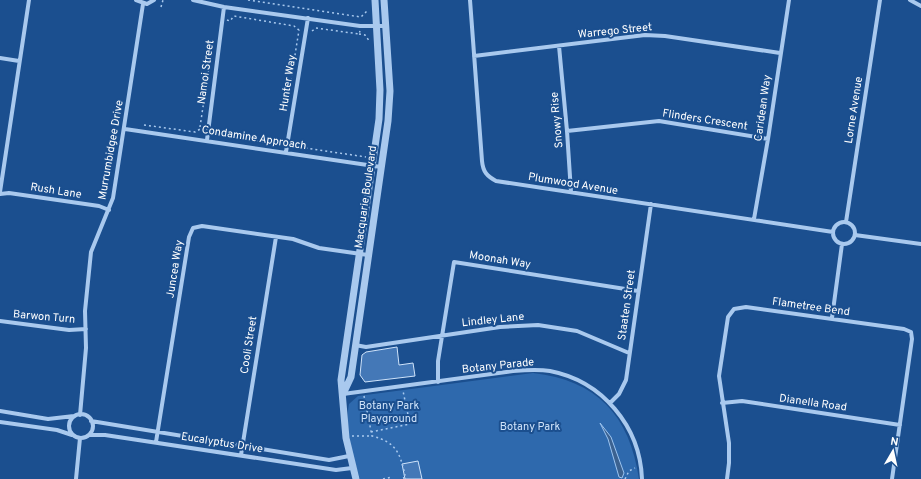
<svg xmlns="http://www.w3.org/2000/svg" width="921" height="479" font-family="Overpass,sans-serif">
  <rect width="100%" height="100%" fill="#1b4f8f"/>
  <path fill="#2e69ad" d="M533,373C597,380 630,416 639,479H360C353,456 344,429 349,404L358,396Z"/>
  <path fill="#3c6290" stroke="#9cc4f0" d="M600,423L611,437L624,473L622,478L619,477L608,439Z"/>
  <path fill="#4478b7" stroke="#cfe3fa" d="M397,347L399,365L413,363L415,376L365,382L360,375L362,355L366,352Z
    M418,461L422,479H405L402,464Z"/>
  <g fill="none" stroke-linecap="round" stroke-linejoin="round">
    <path stroke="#a9c9ee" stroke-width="1.5" stroke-dasharray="2 3" stroke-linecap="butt" d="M248,0L361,17L368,10
      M161,7L163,0
      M227,20L230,21L234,16L294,26L300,31
      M312,31L316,28L359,34L360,31
      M359,34L365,35L370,42
      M291,80L299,30
      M144,125L195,132L202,128
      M200,127L213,40
      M214,130L218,135L277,144L282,140
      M293,141L299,147L366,157
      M364,396L372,436C396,442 400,453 405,475H403L404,479
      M371,432L410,424L403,391
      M352,436H372
      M383,479L392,477
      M625,479L629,471L635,468"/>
    <path stroke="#a9c9ee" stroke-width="4" d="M136,0L147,4L154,0
      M193,0L224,7L360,26H386
      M470,0L482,161C483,172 487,176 496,181L833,232
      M910,0L921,6
      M559,46L567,131L571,192
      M474,56L645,35L665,36L780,53
      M0,58L19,61
      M125,129L381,167
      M567,131L659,121L768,139
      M207,140L224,7
      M286,152L308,18
      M0,192L29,0
      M0,194L9,193L99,206L109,210
      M754,219L768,139L789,0
      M833 233a11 11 0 1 1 22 0a11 11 0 1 1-22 0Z
      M846,222L880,0
      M855,235L921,244
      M832,318L842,244
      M0,321L69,330L86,329
      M355,345L366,347L500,327L538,325L577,331L629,353
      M438,382V361L454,262L638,291
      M343,394L513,371C525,370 538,369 550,371C602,381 640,426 642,479
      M610,403L619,394L626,380L651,204
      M722,403L742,401L900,425
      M0,411L48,419L74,416
      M69 426a12 12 0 1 1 24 0a12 12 0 1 1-24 0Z
      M80,415L86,348L85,311L91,252L113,198L143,4
      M91,421L329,460L349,456
      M0,422L57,430L72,435
      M89,435H105L336,470L352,468
      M156,442L189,237L193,228L202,226L293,239L319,248L368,255
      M241,455L276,237
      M76,479L80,438
      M727,479L729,463V443L719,376L728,317L734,309L746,307L904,329L911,332L912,339L892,479"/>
    <path stroke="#a9c9ee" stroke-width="7" d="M343,394L351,377L388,121L390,91L384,0
      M356,479L346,438L341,380L379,119L380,90L375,0"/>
  </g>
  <g text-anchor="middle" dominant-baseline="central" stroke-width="4" stroke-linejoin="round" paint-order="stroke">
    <g font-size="11" fill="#fff" stroke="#1b4f8f">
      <text transform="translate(615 31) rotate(-6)">Warrego Street</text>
      <text transform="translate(206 72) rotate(-82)">Namoi Street</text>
      <text transform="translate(288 83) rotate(-81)">Hunter Way</text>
      <text transform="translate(763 108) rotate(-82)">Caridean Way</text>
      <text transform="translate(854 110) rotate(-81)">Lorne Avenue</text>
      <text transform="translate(557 120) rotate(-95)">Snowy Rise</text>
      <text transform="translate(705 120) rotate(9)">Flinders Crescent</text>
      <text transform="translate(254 138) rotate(9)">Condamine Approach</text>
      <text transform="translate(111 150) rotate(-80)">Murrumbidgee Drive</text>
      <text transform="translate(573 184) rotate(9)">Plumwood Avenue</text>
      <text transform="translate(56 191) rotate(9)">Rush Lane</text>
      <text transform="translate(366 197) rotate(-82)">Macquarie Boulevard</text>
      <text transform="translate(500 260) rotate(9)">Moonah Way</text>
      <text transform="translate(175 269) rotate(-81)">Juncea Way</text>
      <text transform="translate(627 305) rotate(-82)">Staaten Street</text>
      <text transform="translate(811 307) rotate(8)">Flametree Bend</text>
      <text transform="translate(44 317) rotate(5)">Barwon Turn</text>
      <text transform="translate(493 320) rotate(-6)">Lindley Lane</text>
      <text transform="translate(249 345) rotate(-81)">Cooli Street</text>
      <text transform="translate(498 366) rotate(-6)">Botany Parade</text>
      <text transform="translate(813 403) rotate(8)">Dianella Road</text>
      <text transform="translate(222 443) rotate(9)">Eucalyptus Drive</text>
    </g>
    <g font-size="11" fill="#cfe3fa" stroke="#1b4f8f">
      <text x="389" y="406">Botany Park<tspan x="389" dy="13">Playground</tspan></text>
      <text x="530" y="427">Botany Park</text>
    </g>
  </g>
  <g transform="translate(893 451) rotate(9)" stroke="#1b4f8f" stroke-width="3" paint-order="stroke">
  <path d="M0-3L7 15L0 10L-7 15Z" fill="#ffffff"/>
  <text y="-6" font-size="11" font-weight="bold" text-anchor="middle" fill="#ffffff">N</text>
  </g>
</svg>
